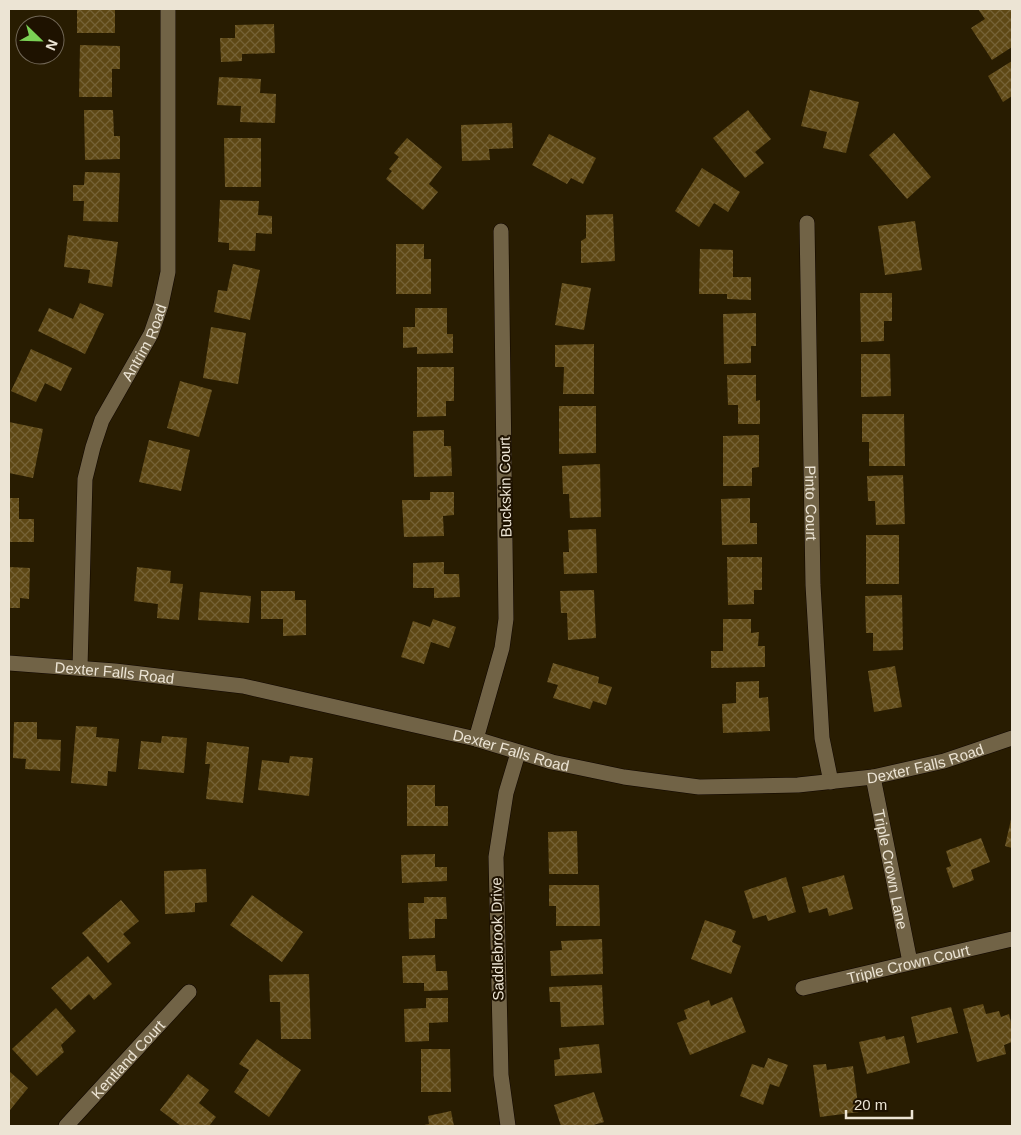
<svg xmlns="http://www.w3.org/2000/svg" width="1021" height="1135" font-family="Helvetica,sans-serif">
  <defs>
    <pattern id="building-cross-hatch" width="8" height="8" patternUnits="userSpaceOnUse" patternTransform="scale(1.25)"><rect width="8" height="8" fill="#5e4815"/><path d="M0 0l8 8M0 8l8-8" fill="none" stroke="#756236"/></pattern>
  </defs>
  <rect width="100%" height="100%" fill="#281c01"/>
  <path fill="url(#building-cross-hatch)" d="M77,9H115V33H77Z
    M978,9H1012V47L992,60L971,28L985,19Z
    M274,24L275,53L242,54V61L221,62L220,38H235V25Z
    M80,45L120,46V69H112V97H79Z
    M1012,61V96L1003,102L988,76Z
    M219,77L261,79L260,93L276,94L275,123L240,122L241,106L217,105Z
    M810,90L859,102L846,153L823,148L827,132L801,126Z
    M84,110H113L114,136H120V159L85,160Z
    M748,110L771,139L755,152L764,163L745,178L713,138Z
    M512,123L513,148L489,149L490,160L462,161L461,125Z
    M894,133L931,177L907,199L869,155Z
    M549,134L596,158L583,184L571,178L567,184L532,165Z
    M224,138H261V187H225Z
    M407,138L442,167L429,184L438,192L423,210L386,179L392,171L389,169L399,157L394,153Z
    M702,168L740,192L728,212L714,203L699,227L675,211Z
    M85,172L120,173L118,222L83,221L84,201H73V185H84Z
    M220,200L259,201L258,215L272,216V234L256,233L255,251L229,250V243L218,242Z
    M613,214L615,261L581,263V241L586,238V215Z
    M915,221L922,270L885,275L878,226Z
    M68,235L118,242L112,287L88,283L90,270L64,267Z
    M396,244H424V259H431V294H396Z
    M700,249L733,250V277H751V300L727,299V294H699Z
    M233,264L260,270L250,320L214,312L218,290L227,291Z
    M562,283L591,288L584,330L555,325Z
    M860,293H892V321H884V341L861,342Z
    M80,303L104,314L85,354L38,331L49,308L73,319Z
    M415,308H447V334H453V353L417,354V347L403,348V327H415Z
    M756,313V346H751V363L724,364L723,314Z
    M211,327L246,333L238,384L203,378Z
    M594,344V394H563L564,367H555V345Z
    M31,349L72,368L61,391L45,383L36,402L11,391Z
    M861,354H890L891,396L861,397Z
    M417,367H454V401H446V416L417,417Z
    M727,375H756V401L760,400V424H738V405H728Z
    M180,381L212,390L199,437L167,428Z
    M559,406H596V453L559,454Z
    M862,414H904L905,466H869V442H862Z
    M9,422L43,429L33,478L9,473Z
    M444,430V446H451L452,476L414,477L413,431Z
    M759,435V467L752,468V486H723V436Z
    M149,440L190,450L181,491L139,482Z
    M600,464L601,517L570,518L569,494H563L562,466Z
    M903,475L905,524L876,525L875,501H868L867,476Z
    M430,492H454V515L443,516L444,536L404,537L402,500H430Z
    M9,498H19V519H34V542H9Z
    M750,498V523H757V544L722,545L721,499Z
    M596,529L597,573L564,574L563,552H569L568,530Z
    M866,535H899V584H866Z
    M727,557H762V590H754V604L728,605Z
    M444,562V574H459L460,597L434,598V588H413V563Z
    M9,567L30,568L29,599L20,598V608H9Z
    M137,567L171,571L170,583L183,584L179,620L157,618L158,604L134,601Z
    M594,590L596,638L568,640L567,613H561L560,591Z
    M261,591H295V600H306V635L283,636V619H261Z
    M200,592L251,596L249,623L198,620Z
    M902,595L903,650L873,651V633H866L865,596Z
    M433,619L456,627L449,648L431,642L424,664L401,657L413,621L430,627Z
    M723,619H751V633L759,632L758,646H765V667L711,668V651H723Z
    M553,663L599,677L598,683L612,687L606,705L593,701L590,709L553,698L558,685L547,682Z
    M895,666L902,707L874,712L868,671Z
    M759,681V698L768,697L770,731L723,733L722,704L736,703V682Z
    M14,722H37V739L61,740L60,771L25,769L26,759L13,758Z
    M76,726L97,727L96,737L119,739L116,772L108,771L107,786L71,783Z
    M162,736L187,738L184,773L138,769L141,741L161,743Z
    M207,742L249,747L243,803L206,799L210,764H205Z
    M290,756L313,758L309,796L258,790L262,760L289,763Z
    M407,785H435V806H448V826H407Z
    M1012,815V848L1005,846Z
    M577,831L578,874H549L548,832Z
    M981,838L990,862L971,870L974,880L953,888L946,868L951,866L946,851Z
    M435,854V867H447V881L402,883L401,855Z
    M206,869L207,902L195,903V912L165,914L164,871Z
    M844,875L853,909L829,916L827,908L809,913L802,887Z
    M786,877L796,912L768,921L766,915L753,919L744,891Z
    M549,885H599L600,926H556V906H549Z
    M252,895L303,932L282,962L230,925Z
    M424,897H446L447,919H435V938L409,939L408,903H424Z
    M121,900L139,921L123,934L131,943L108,963L82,933Z
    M705,920L736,931L732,942L741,946L731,974L691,959Z
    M602,939L603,974L551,976L550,951L562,950L561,941Z
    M435,955L436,971H447L448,990L424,991V983H403L402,956Z
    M88,956L112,984L94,1000L89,994L71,1010L51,988Z
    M309,974L311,1039H281L280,1002H270L269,975Z
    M602,985L604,1025L561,1027L560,1002H550L549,987Z
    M732,997L746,1032L690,1055L677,1023L687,1019L684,1010L709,1000L711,1006Z
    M426,998H448V1022L429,1023V1041L405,1042L404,1009L426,1008Z
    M983,1004L986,1014L999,1011L1001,1017L1009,1014L1012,1027V1042L1004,1045L1006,1054L977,1062L963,1009Z
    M951,1007L958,1033L917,1043L911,1017Z
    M56,1008L76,1031L61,1045L64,1052L37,1076L12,1049Z
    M885,1036L886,1040L904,1036L910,1063L867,1074L859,1042Z
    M257,1039L301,1070L269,1117L234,1092L249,1070L239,1064Z
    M599,1044L602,1073L555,1076L554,1060L560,1059L559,1048Z
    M421,1049H450L451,1092H421Z
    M768,1058L788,1065L779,1087L770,1084L763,1105L740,1096L752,1064L764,1068Z
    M826,1064L827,1070L853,1066L859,1112L820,1117L813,1065Z
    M9,1071L28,1088L10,1110L9,1109Z
    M188,1074L209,1090L199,1103L216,1117L209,1126H181L160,1110Z
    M594,1092L604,1122L590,1126H561L554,1105Z
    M451,1111L454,1126H420L429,1124L428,1116Z"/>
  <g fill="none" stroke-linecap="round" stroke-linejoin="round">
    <g stroke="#100600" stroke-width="16">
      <g id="minor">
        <path id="s1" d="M807,223L813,585L822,738L831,782"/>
        <path id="s2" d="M80,668L85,479L93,447L102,420L151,334L161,305L168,272V9"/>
        <path d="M476,739L502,648L506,619L501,231"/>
        <path id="s3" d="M873,777L910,962"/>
        <path id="s4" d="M803,988L1012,939"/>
        <path id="s5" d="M66,1126L189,992"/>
        <path d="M508,1126L501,1075L496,857L506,793L518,753"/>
      </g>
    </g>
    <g stroke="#100600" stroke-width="16">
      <g id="tertiary">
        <path id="s6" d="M9,663L115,671L243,686L476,739L552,762L624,777L699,787L798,785L873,777L944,761L1012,738"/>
      </g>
    </g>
    <use href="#minor" stroke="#716346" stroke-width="15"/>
    <use href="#tertiary" stroke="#716346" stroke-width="15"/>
  </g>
  <g text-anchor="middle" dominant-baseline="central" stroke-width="4" stroke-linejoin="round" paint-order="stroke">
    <g font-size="15" fill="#ece4d4" stroke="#1e1200">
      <text stroke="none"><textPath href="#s2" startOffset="339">Antrim Road</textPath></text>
      <text transform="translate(505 487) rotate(-91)">Buckskin Court</text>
      <text stroke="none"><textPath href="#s1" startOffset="280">Pinto Court</textPath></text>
      <text stroke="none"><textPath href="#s6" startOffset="106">Dexter Falls Road</textPath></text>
      <text stroke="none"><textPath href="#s6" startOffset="511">Dexter Falls Road</textPath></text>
      <text stroke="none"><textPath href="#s6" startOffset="931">Dexter Falls Road</textPath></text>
      <text stroke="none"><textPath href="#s3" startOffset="94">Triple Crown Lane</textPath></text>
      <text transform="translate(497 939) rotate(-91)">Saddlebrook Drive</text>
      <text stroke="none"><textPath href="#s4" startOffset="108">Triple Crown Court</textPath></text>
      <text stroke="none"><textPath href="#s5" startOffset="91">Kentland Court</textPath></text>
    </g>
  </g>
  <rect width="1021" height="1135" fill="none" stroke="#ece4d4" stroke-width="20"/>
  <g transform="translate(40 40) rotate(113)"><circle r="24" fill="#1e1200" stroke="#706655"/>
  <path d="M0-4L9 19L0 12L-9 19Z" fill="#7bd155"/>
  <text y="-8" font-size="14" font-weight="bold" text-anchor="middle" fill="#ece4d4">N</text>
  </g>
  <path d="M846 1110v8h66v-8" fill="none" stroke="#ece4d4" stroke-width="2.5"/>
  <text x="854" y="1110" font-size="15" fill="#ece4d4" stroke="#1e1200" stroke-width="4" paint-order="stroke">20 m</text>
</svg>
